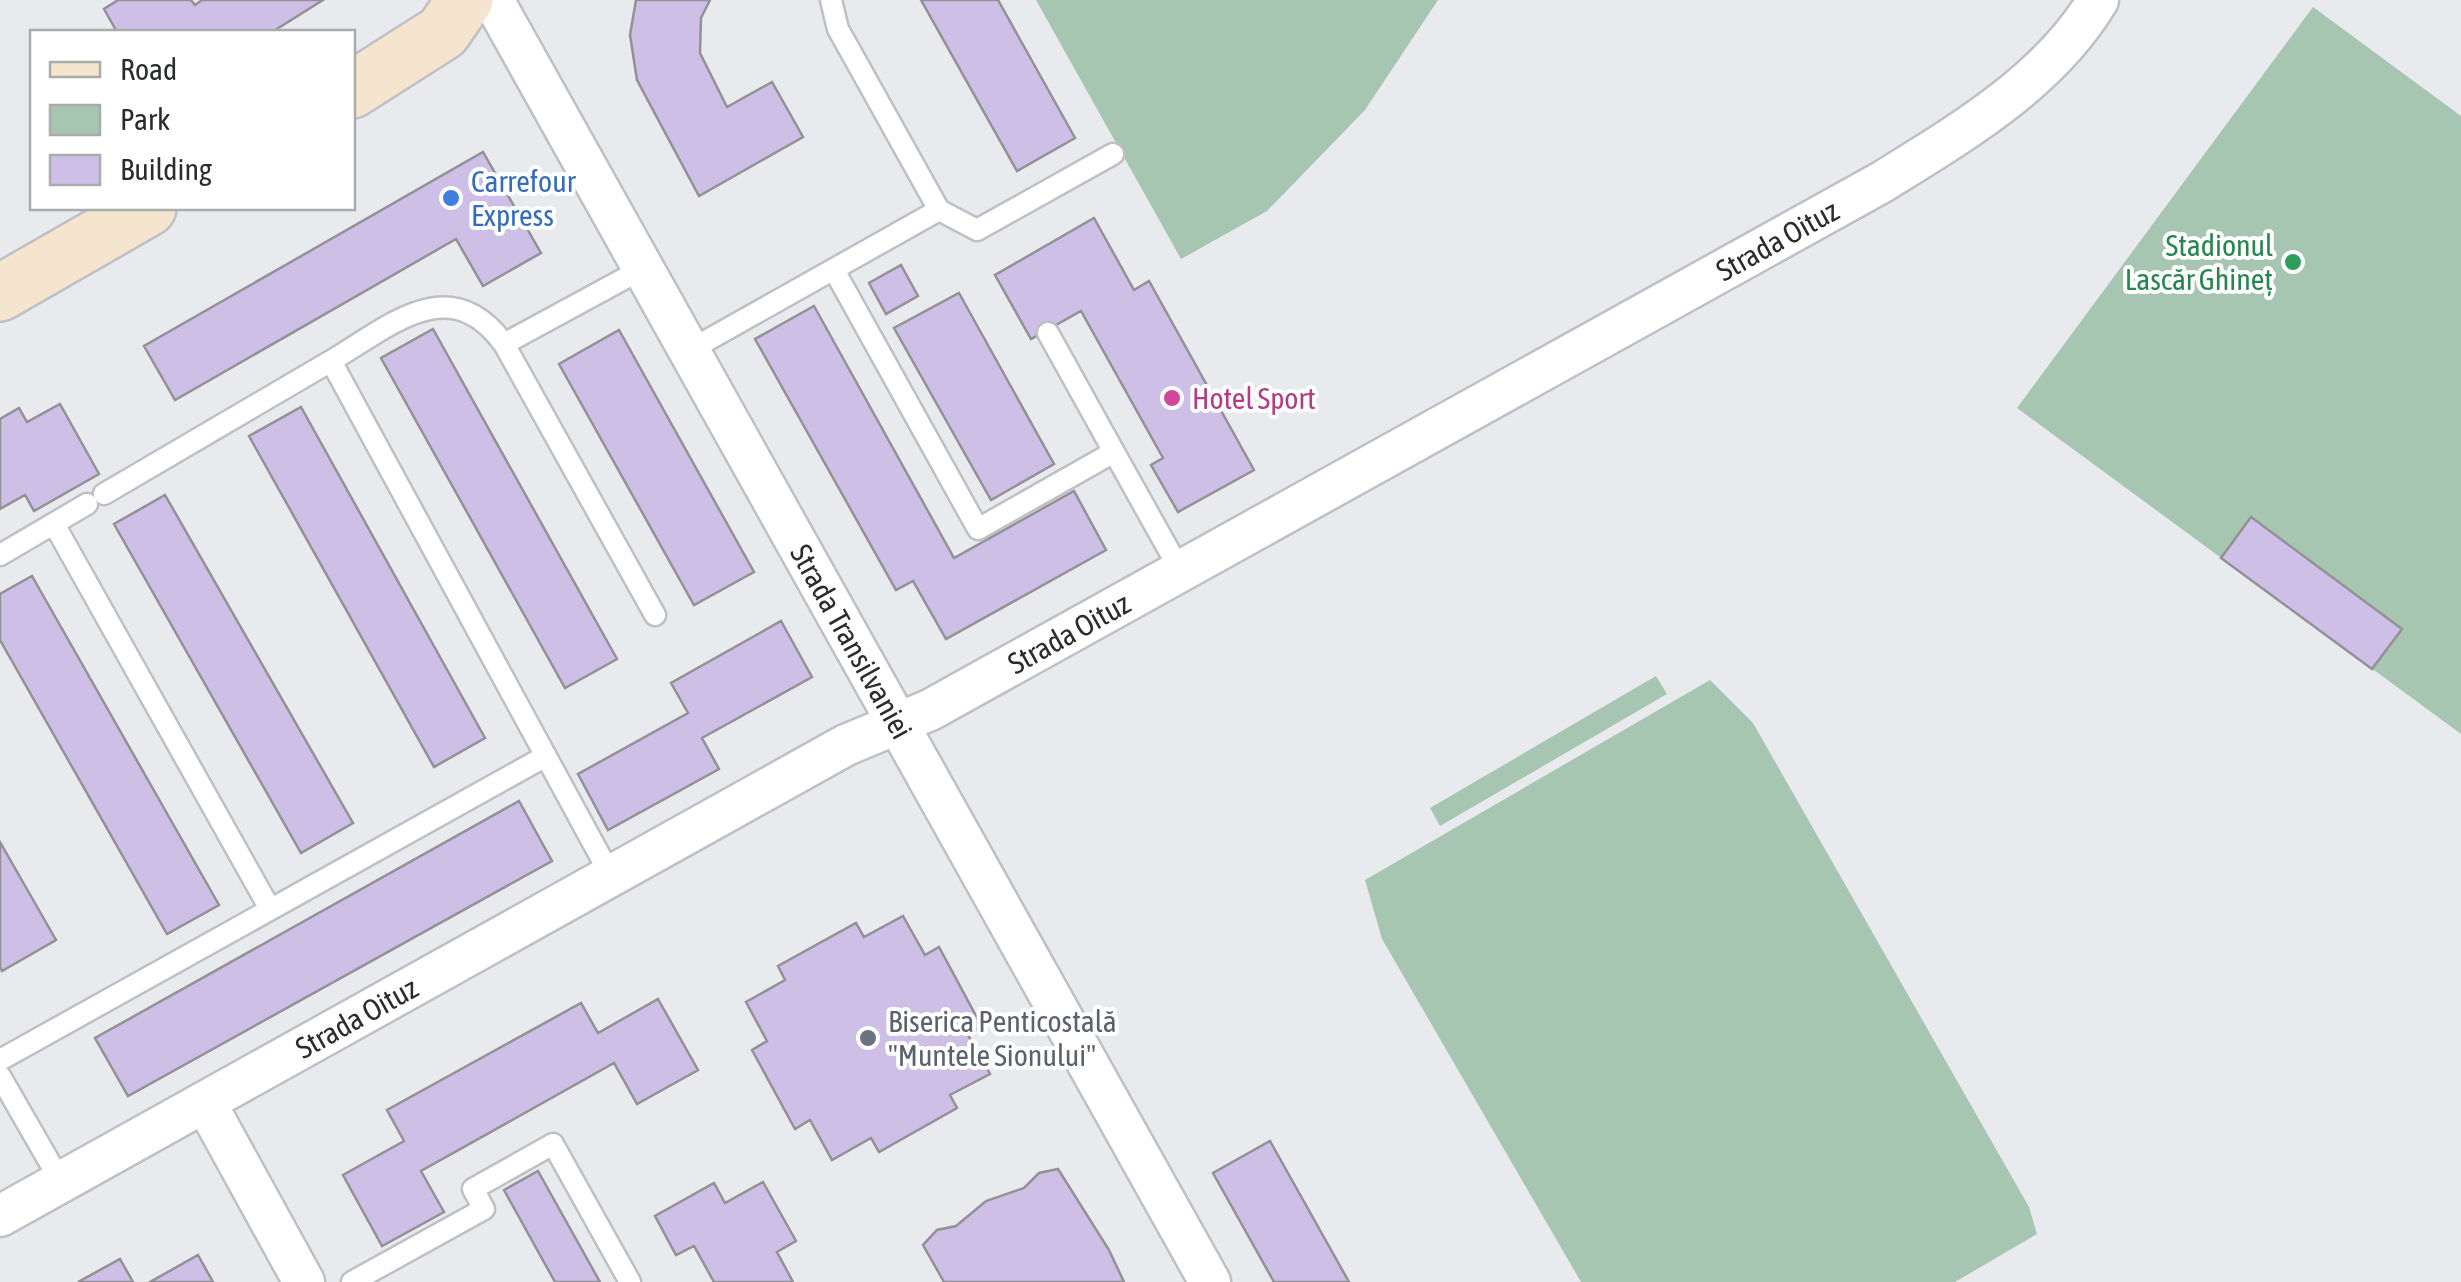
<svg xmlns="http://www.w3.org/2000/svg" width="2461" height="1282" font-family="'Asap Condensed',sans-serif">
  <rect width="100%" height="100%" fill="#e9eaee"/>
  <path fill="#a7c6b1" d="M1036,0H1438L1365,110L1267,211L1181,259Z
    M2313,7L2461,116V734L2017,408Z
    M1656,676L1667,694L1440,826L1430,808Z
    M1710,680L1753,723L2029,1207L2037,1234L1955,1282H1581L1382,939L1365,880Z"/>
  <path fill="#cebfe7" stroke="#939196" stroke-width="2.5" d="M118,0H191L195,5L202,0H323L272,32H117L104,9Z
    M636,0H710L701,18L700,53L727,107L772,82L803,137L699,196L637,80L630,35Z
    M921,0H998L1075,138L1017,171Z
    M483,152L541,253L483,286L456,239L175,400L144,346Z
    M1094,218L1134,290L1149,281L1254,470L1178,512L1151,465L1163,458L1081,311L1031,339L995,275Z
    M901,265L918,296L886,314L869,283Z
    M959,293L1054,464L991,500L894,328Z
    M814,306L954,558L1074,491L1106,550L946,639L913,581L896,590L755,339Z
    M433,329L617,659L565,688L381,358Z
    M619,330L754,572L694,605L559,364Z
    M60,404L99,474L34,511L25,495L0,509V419L19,408L27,422Z
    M301,407L485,738L434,767L249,436Z
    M165,495L353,823L301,853L114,524Z
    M2251,517L2402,629L2372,669L2221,558Z
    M32,576L219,905L167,934L0,640V594Z
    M781,621L812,677L702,738L719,769L608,830L578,774L688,713L671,683Z
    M519,801L552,861L128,1096L95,1038Z
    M0,842L56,940L2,971L0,967Z
    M903,916L925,955L939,947L982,1027L968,1035L990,1074L950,1095L957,1108L879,1152L871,1138L832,1160L810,1120L795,1129L752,1050L767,1041L746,1002L785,980L778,966L856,923L864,937Z
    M658,999L698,1070L637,1104L614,1063L421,1171L444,1212L382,1246L343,1175L404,1141L387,1110L581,1003L598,1033Z
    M1270,1141L1349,1282H1274L1213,1173Z
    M1058,1169L1109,1250L1124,1282H944L923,1245L937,1230L956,1226L986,1201L1024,1188L1039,1173Z
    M538,1171L600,1282H555L504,1190Z
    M763,1182L796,1241L777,1252L793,1282H714L694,1246L676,1255L655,1216L714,1183L725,1203Z
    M198,1255L213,1282H150Z
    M120,1259L133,1282H78Z"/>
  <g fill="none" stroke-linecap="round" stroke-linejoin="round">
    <g stroke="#bfc0c4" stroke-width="25">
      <path id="lane" d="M939,210L977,230L1113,154
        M834,270L978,529L1114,452L1181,572
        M1048,333L1114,452
        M504,344L655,615
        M690,350L939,210L838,29L831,0
        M104,494L331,361
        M54,524L270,909
        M0,555L87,504
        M611,876L331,361C390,326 450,270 504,344L644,268
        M0,1060L546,756
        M0,1076L61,1182
        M352,1282L484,1209L473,1189L553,1144L630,1282"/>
    </g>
    <g stroke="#bfc0c4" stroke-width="45">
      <g id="street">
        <path id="s1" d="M493,0L1210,1282"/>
        <path d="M205,1102L304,1282"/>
        <path id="s2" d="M0,1216L846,745L930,710L1882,182C1961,133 2049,82 2098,0"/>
      </g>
    </g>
    <g stroke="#bfc0c4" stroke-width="60">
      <path id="secondary" d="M352,90L443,32L465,0
        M0,293L148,208"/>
    </g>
    <use href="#lane" stroke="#fff" stroke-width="20"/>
    <use href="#street" stroke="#fff" stroke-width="40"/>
    <use href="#secondary" stroke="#f5e5ce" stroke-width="55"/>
  </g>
  <circle fill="#3f7fe0" stroke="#fff" stroke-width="4" cx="451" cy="198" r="10"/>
  <circle fill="#2e9e5b" stroke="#fff" stroke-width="4" cx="2293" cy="262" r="10"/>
  <circle fill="#d1479c" stroke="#fff" stroke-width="4" cx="1172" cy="398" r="10"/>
  <circle fill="#6b7280" stroke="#fff" stroke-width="4" cx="868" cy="1038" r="10"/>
  <g text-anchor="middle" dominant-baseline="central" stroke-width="8" stroke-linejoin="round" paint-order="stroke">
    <g font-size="30" fill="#366cbe" stroke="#fff" text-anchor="start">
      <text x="471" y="181">Carrefour<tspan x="471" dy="34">Express</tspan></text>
    </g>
    <g font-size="30" fill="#2b2c2d" stroke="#fff">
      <text stroke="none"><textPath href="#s2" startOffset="2028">Strada Oituz</textPath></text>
      <text stroke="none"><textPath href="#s2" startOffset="1218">Strada Oituz</textPath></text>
      <text stroke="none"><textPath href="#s1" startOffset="735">Strada Transilvaniei</textPath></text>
      <text stroke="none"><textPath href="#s2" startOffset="408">Strada Oituz</textPath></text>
    </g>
    <g font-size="30" fill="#27864d" stroke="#fff" text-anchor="end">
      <text x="2273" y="245">Stadionul<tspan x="2273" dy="34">Lascăr Ghineț</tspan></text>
    </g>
    <g font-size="30" fill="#b23c85" stroke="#fff" text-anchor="start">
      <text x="1192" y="398">Hotel Sport</text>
    </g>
    <g font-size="30" fill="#5b616d" stroke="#fff" text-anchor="start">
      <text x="888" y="1021">Biserica Penticostală<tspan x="888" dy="34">"Muntele Sionului"</tspan></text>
    </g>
  </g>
  <rect x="30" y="30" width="325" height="180" fill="#ffffff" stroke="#aaabab" stroke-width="2.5"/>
  <rect x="50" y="62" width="50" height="15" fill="#f5e5ce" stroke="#aaabab" stroke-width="2.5"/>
  <text x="120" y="80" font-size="30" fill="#2b2c2d">Road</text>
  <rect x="50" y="105" width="50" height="30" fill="#a7c6b1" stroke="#aaabab" stroke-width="2.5"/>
  <text x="120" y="130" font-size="30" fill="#2b2c2d">Park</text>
  <rect x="50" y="155" width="50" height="30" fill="#cebfe7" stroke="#aaabab" stroke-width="2.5"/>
  <text x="120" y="180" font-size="30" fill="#2b2c2d">Building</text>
</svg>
